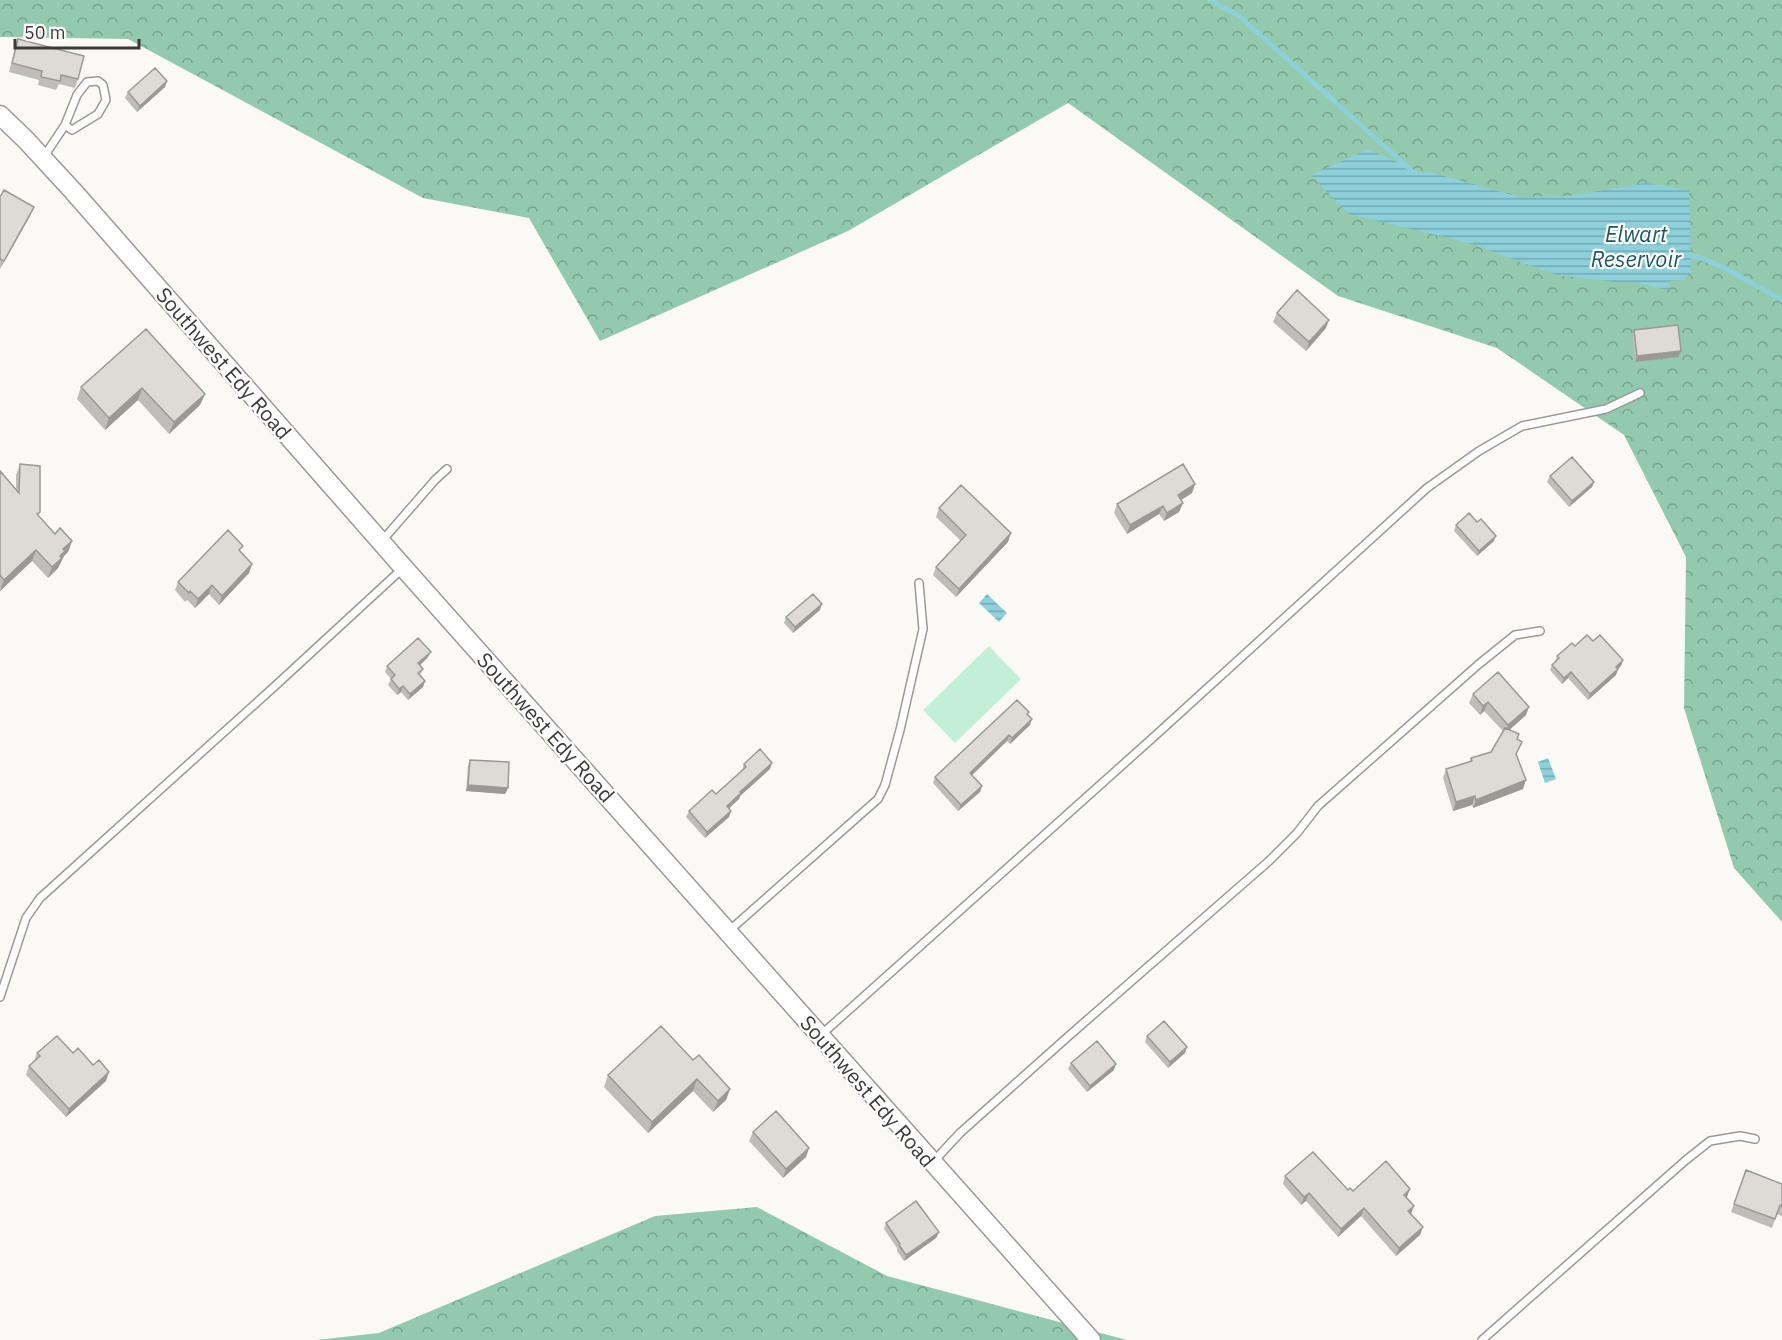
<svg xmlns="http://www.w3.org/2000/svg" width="1782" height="1340" font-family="'IBM Plex Sans',sans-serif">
  <defs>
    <pattern id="forest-crowns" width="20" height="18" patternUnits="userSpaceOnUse" patternTransform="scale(1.5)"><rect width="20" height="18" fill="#93c9ad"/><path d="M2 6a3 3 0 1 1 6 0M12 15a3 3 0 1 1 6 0" fill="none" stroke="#79a48e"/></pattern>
    <pattern id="water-rules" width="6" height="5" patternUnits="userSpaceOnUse" patternTransform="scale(1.5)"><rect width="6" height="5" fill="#8dd0da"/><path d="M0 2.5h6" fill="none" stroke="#74aab2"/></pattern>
  </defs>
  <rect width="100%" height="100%" fill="#fbf9f5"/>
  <path fill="url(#forest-crowns)" d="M0,0H1782V922L1734,868L1684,708L1686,557L1624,435L1497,348L1338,296L1068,103L848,231L600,341L529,218L423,198L128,39L0,37Z
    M757,1207L887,1276L1127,1340H316L379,1333L655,1216Z"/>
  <path fill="#c3efd7" d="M989,646L1021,679L955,743L923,710Z"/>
  <path fill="url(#water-rules)" d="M1368,149L1421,173L1430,172L1519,197L1568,196L1646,183L1689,190L1691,272L1684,280L1670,281L1669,290L1632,282H1616L1556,275L1469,243L1348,214L1311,175Z
    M987,594L1007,613L999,622L979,603Z
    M1548,758L1556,779L1545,783L1538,762Z"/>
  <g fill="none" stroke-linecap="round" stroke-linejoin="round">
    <path stroke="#8dd0da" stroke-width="5" d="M1210,0L1238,15L1412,171
      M1685,255C1704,253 1763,290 1782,300"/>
    <g stroke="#9b9995" stroke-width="10">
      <path id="lane" d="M43,158L65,125L77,95L87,82L98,81L103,85L106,100L98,114L72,130L65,125
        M381,542L435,480L447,469
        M730,930L878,799L885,785L900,730L923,629L919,583
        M0,997L26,918L40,898L275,686L402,569
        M822,1034L1157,734L1427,488L1479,451L1522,426L1606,409L1640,393
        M934,1161L960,1133L1071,1034L1269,861L1297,833L1318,806L1479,664L1515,635L1540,631
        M1482,1340L1686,1160L1710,1141L1740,1136L1755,1139"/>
    </g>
    <g stroke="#9b9995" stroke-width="21">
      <path id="secondary" d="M0,115L26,140L73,191L403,567L1091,1340"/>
    </g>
    <use href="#lane" stroke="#fff" stroke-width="7"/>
    <use href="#secondary" stroke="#fff" stroke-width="18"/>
  </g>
  <path fill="#bfbcb9" d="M18,39L78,79L75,88L59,84L56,90L38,85L39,80L9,72Z
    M165,87L137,112L125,98L128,92Z
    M0,197L30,216L0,269Z
    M1277,313L1326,328L1306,351L1273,322Z
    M146,329L205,394L200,405L169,434L138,400L105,430L77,399L81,387Z
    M1634,330L1681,351L1678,357L1635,362L1632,336Z
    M20,464L40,512L38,516L55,534L72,541L68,552L64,556L58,568L48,578L32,561L0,591V471L16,489V475Z
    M1550,476L1594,482L1592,487L1569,507L1547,482Z
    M1195,484L1192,493L1181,500L1183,503L1179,512L1164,521L1159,514L1127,534L1114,513L1117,504Z
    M939,508L1008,542L956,597L933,575L936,567L961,541L936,517Z
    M1456,525L1494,541L1477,556L1454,531Z
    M241,552L252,564L249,573L219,605L209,594L195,608L187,600L185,602L175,590L178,582Z
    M820,610L793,633L784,623L786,617Z
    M1593,641L1621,666L1618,669L1616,675L1588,700L1568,678L1562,684L1550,670L1552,665L1555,662L1557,656L1575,646Z
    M428,657L420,665L423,669L420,675L425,681L423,687L408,700L401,692L397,695L388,685L391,679L385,672L387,666Z
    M1473,694L1526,715L1509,730L1519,734L1517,739V755L1523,789L1473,808L1472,805L1453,811L1443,778L1446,769L1470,761L1471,758L1491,752L1503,731L1484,711L1480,715L1469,703Z
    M1028,715L1030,725L1010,744L1007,741L972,775L982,786L980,792L958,811L933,783L935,777Z
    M470,760L508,788L505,794L466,791L468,765Z
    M744,764L770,769L740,796L739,799L729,808L731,811L729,817L705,838L686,817L689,811L716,794L742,770Z
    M1147,1036L1185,1053L1168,1068L1145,1042Z
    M37,1053H73L93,1065L106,1081L66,1117L26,1075L29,1066L34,1061Z
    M693,1060L730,1089L726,1100L713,1112L693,1091L648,1133L604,1087L608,1075Z
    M1071,1063L1114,1070L1087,1092L1068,1069Z
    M753,1132L809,1148L806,1157L783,1178L749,1141Z
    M1746,1170L1782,1184V1216L1777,1214L1772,1228L1731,1212Z
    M1285,1176L1353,1191L1407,1197V1198L1411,1214L1423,1227L1420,1235L1396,1256L1361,1216L1338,1237L1306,1201L1301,1205L1283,1184Z
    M886,1223L939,1232L936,1238L904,1261L897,1251V1248L884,1229Z"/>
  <path fill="#9b9996" d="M167,81L165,87L137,112L140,106Z
    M34,207L30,216L0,269L4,261Z
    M1329,320L1326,328L1306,351L1309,342Z
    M1681,351L1678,357L1635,362L1637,356Z
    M142,388L138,400L105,430L109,418Z
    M205,394L200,405L169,434L174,422Z
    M1594,482L1592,487L1569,507L1572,501Z
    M1195,484L1192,493L1175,504L1178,495Z
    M1183,503L1179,512L1164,521L1167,513Z
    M1163,506L1159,514L1127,534L1130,525Z
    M1011,533L1008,542L956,597L959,589Z
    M1496,536L1494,541L1477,556L1479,551Z
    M72,541L68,552L64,556L58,568L48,578L52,567L63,549Z
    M36,550L32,561L0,591L4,580Z
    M252,564L249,573L219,605L222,596Z
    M212,585L209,594L195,608L198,599Z
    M822,604L820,610L793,633L795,627Z
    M431,652L428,657L416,669L418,663Z
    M1623,660L1621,666L1614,673L1616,667Z
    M1618,669L1616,675L1588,700L1590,694Z
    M1571,672L1568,678L1562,684L1564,678Z
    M425,681L423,687L408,700L410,694Z
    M403,686L401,692L397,695L399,689Z
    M1488,702L1484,711L1480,715L1483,706Z
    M1529,707L1526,715L1505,734L1508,725Z
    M1032,719L1030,725L1010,744L1012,738Z
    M1009,735L1007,741L968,779L970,773Z
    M772,763L770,769L740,796L739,799L725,812L727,806L740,792Z
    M1526,780L1523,789L1473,808L1476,800Z
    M468,785L508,788L505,794L466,791Z
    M982,786L980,792L958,811L961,805Z
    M1475,796L1472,805L1453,811L1456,802Z
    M731,811L729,817L705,838L707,832Z
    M1187,1047L1185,1053L1168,1068L1170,1062Z
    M1116,1064L1114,1070L1087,1092L1090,1086Z
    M109,1072L106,1081L66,1117L69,1109Z
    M697,1079L693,1091L648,1133L652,1122Z
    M730,1089L726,1100L713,1112L718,1101Z
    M809,1148L806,1157L783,1178L786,1169Z
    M1410,1189L1407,1197L1401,1203L1404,1195Z
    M1309,1193L1306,1201L1301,1205L1304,1197Z
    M1414,1206L1411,1214L1408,1211Z
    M1364,1208L1361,1216L1338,1237L1341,1229Z
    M1423,1227L1420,1235L1396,1256L1399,1248Z
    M939,1232L936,1238L904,1261L906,1255Z"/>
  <path fill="#dedbd7" stroke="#9b9996" stroke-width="1.5" d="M18,39L84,56L78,79L61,75L60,81L41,77L42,71L12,63Z
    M155,68L167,81L140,106L128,92Z
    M4,190L34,207L4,261L0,259V197Z
    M1297,290L1329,320L1309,342L1277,313Z
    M1678,325L1681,351L1637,356L1634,330Z
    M146,329L205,394L174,422L142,388L109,418L81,387Z
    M1572,457L1594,482L1572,501L1550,476Z
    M20,464L40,466V512L37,514L55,534L60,528L72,541L63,549L65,551L60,556L62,558L52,567L36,550L4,580L0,575V471L19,493Z
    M1183,464L1195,484L1178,495L1183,503L1167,513L1163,506L1130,525L1117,504Z
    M961,485L1011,533L959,589L936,567L966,535L939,508Z
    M1469,513L1477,522L1481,519L1496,536L1479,551L1456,525Z
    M228,530L243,546L239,550L252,564L222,596L212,585L198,599L190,591L189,593L178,582Z
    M813,594L822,604L795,627L786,617Z
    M1587,635L1593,641L1600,635L1623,660L1616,667L1618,669L1590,694L1571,672L1564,678L1552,665L1559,658L1557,656L1572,643L1575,646Z
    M418,638L431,652L418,663L423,669L418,673L425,681L410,694L403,686L399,689L391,679L395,675L387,666Z
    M1498,672L1529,707L1508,725L1488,702L1483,706L1473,694Z
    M1017,700L1029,712L1027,714L1032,719L1012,738L1009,735L970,773L982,786L961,805L935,777Z
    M1505,728L1519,734L1517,739L1522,742L1516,754L1526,780L1476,800L1475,796L1456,802L1446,769L1472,761L1471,758L1491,752Z
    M760,749L772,763L740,792L741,793L727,806L731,811L707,832L689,811L712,790L716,794L746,767L744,764Z
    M470,760L509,762L508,788L468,785Z
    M1164,1021L1187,1047L1170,1062L1147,1036Z
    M661,1026L693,1060L699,1055L730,1089L718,1101L697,1079L652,1122L608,1075Z
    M57,1036L73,1053L78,1048L93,1065L99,1060L109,1072L69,1109L29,1066L40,1056L37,1053Z
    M1097,1041L1116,1064L1090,1086L1071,1063Z
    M776,1111L809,1148L786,1169L753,1132Z
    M1313,1152L1348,1190L1350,1188L1353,1191L1386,1161L1410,1189L1404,1195L1414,1206L1408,1211L1423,1227L1399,1248L1364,1208L1341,1229L1309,1193L1304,1197L1285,1176Z
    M1746,1170L1782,1184V1206L1780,1205L1775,1219L1734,1204Z
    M916,1201L939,1232L906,1255L899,1245L900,1244L886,1223Z"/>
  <g text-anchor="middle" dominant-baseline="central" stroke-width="4.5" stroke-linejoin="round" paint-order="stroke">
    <g font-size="21" fill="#3b3a39" stroke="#fff">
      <text transform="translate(224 363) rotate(49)">Southwest Edy Road</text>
      <text transform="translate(546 727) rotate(48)">Southwest Edy Road</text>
      <text transform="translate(868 1091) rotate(49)">Southwest Edy Road</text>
    </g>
    <g font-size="22" font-style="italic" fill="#1d575e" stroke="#fff">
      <text x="1636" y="233">Elwart<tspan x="1636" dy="25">Reservoir</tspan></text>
    </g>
  </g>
  <path d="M15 39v9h124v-9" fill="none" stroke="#3b3a39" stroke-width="3"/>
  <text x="24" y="39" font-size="18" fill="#3b3a39" stroke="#ffffff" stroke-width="4.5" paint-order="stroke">50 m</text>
</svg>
